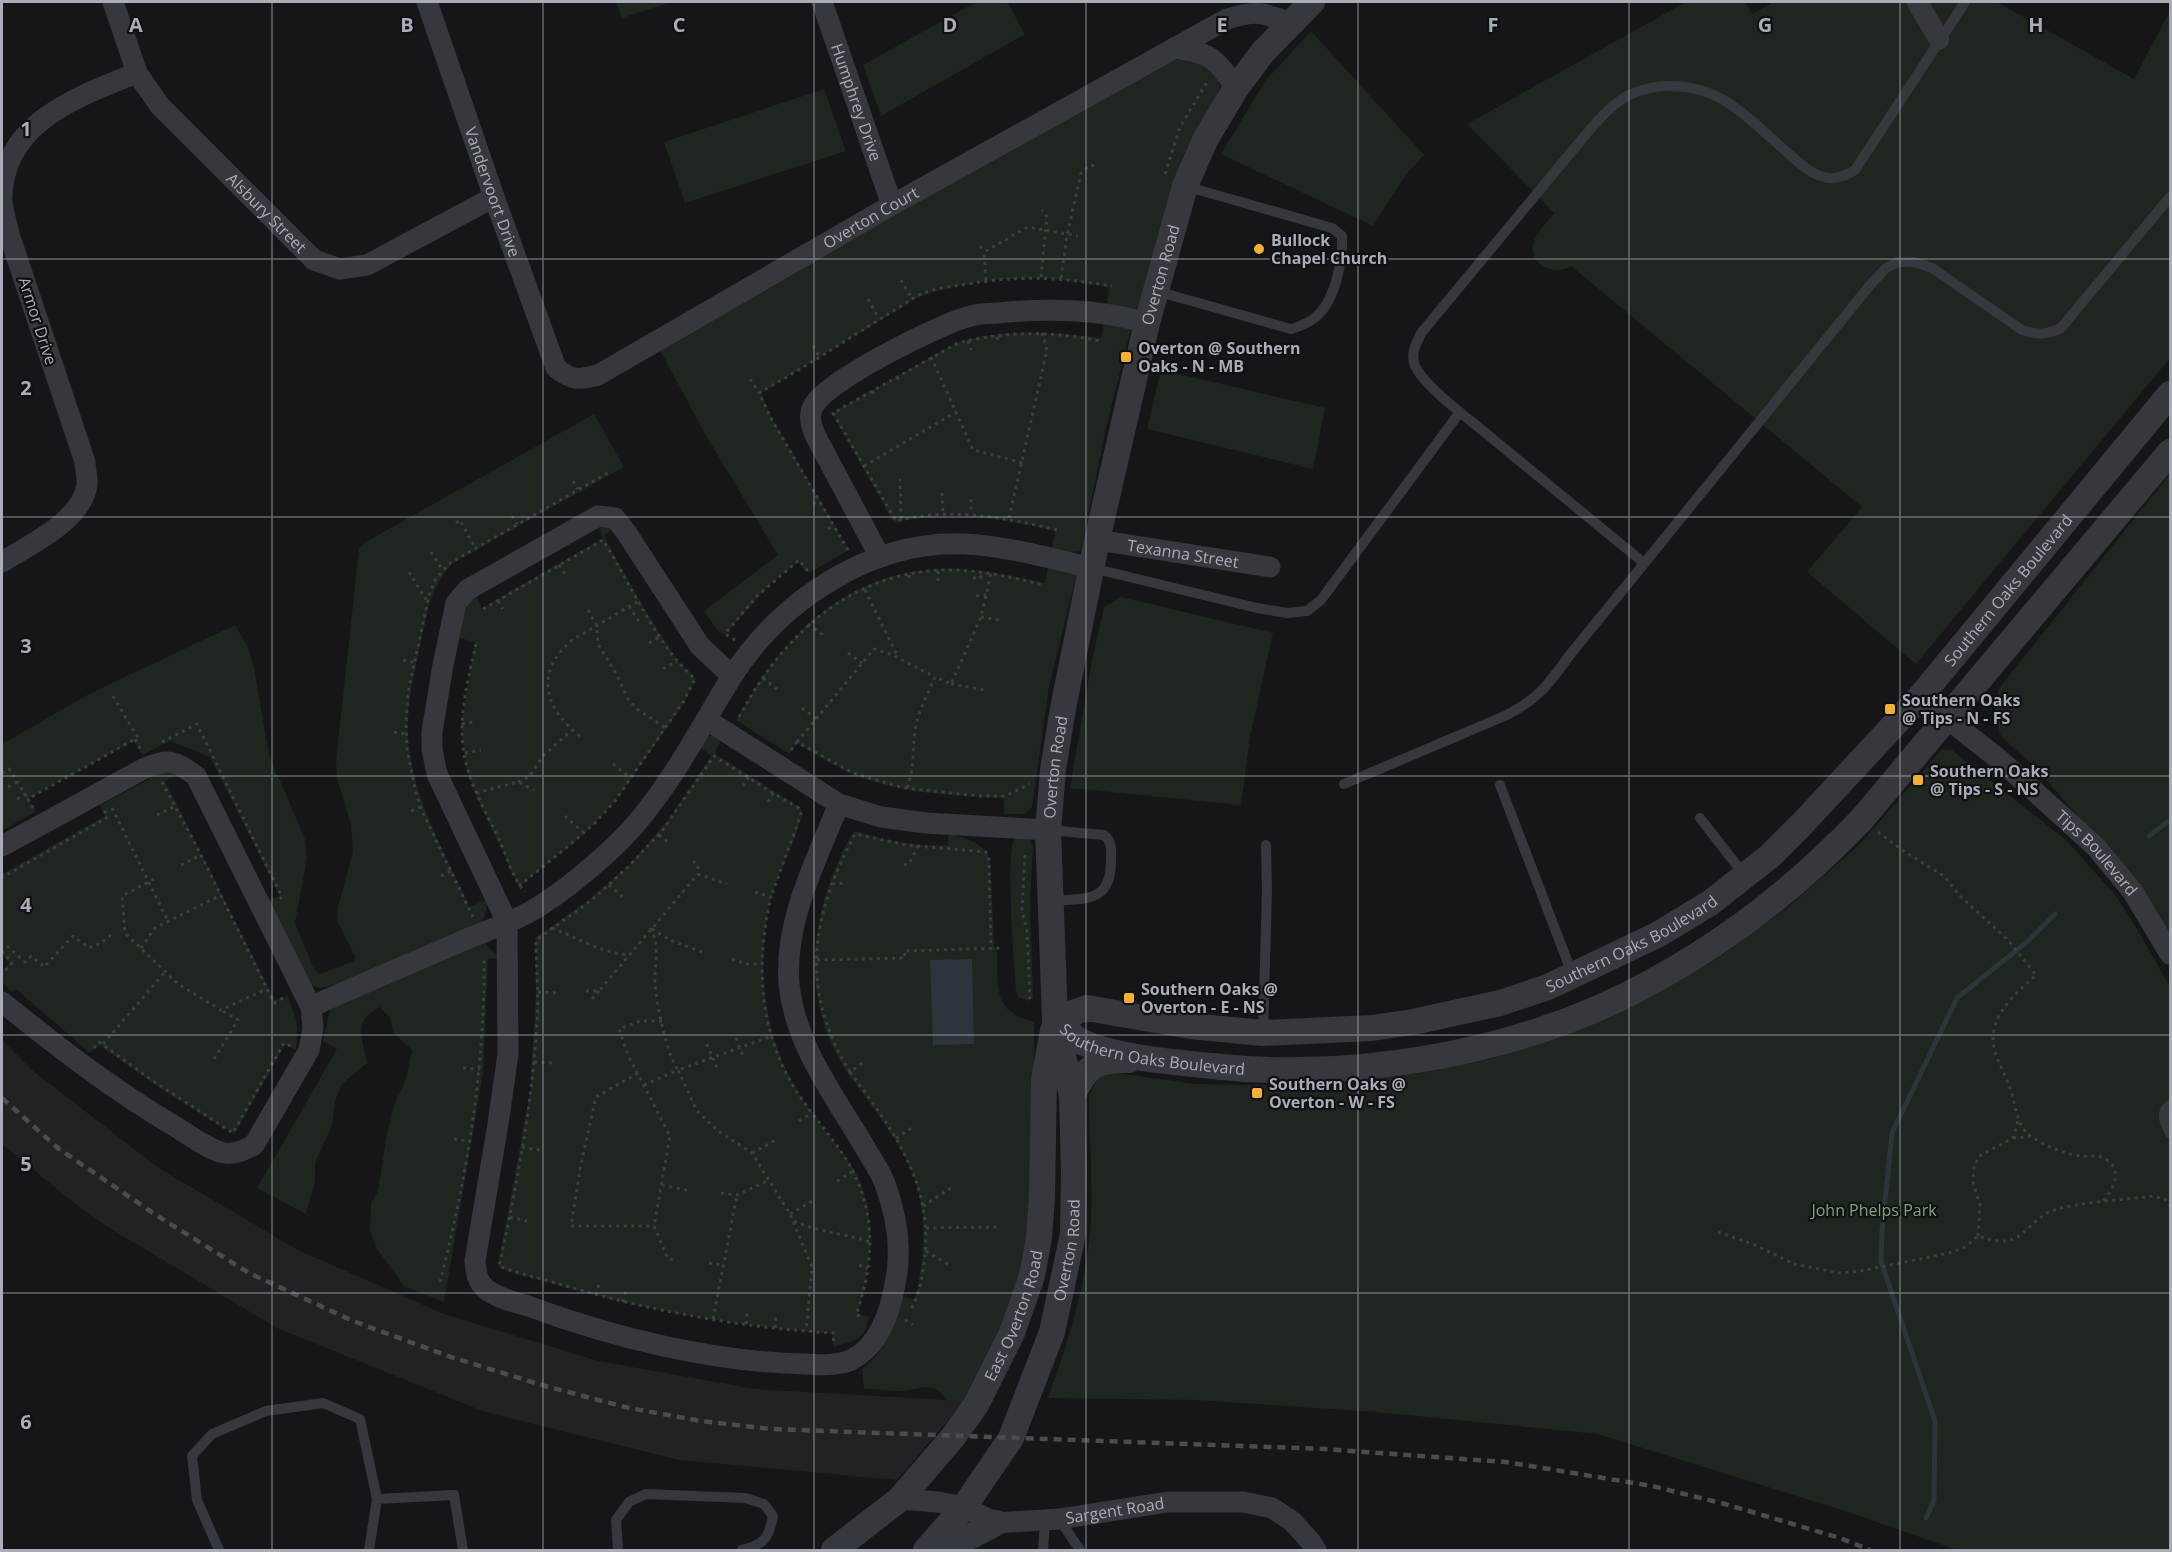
<svg xmlns="http://www.w3.org/2000/svg" width="2172" height="1552" font-family="'Open Sans',sans-serif">
  <rect width="100%" height="100%" fill="#161618"/>
  <path fill="#222225" d="M2,1040L33,1071L160,1169L298,1250L444,1314L598,1361L755,1389L946,1400L963,1403L897,1480L679,1460L485,1412L277,1328L106,1226L74,1203L2,1144Z"/>
  <path fill="#1e261f" d="M616,2H672L622,18Z
    M976,2H1007L1025,34L881,116L863,65Z
    M1686,2H1745L1752,14L1774,2H1997L2134,79L2170,11V358L1916,664L1807,572L1862,507L1571,266C1557,276 1531,267 1533,246C1534,234 1547,223 1554,213L1467,124Z
    M1311,31L1424,155L1405,176L1373,226L1221,154L1266,80Z
    M1183,59L1199,61L1220,79C1220,105 1206,112 1195,132C1168,184 1155,251 1139,308L1131,310L1107,305L1109,287C1087,284 1063,278 1040,278C1001,278 949,283 913,300L761,393L773,420L849,550L809,573L805,571L798,562L770,584L725,635L718,631L704,611L778,555L705,434L660,350L1017,145L1173,60Z
    M824,89L846,151L685,203L664,142Z
    M1104,322L1131,328L1106,428L1081,551L1070,552L1052,548L1055,531C1001,518 950,509 894,523L832,413L956,343C1003,328 1053,332 1101,338Z
    M1161,370L1325,408L1313,469L1147,429Z
    M594,414L624,467L453,563C430,587 428,610 421,642C415,672 406,705 408,737C412,798 445,853 470,907L485,900C489,909 485,915 481,922L337,984L322,988L312,986L265,901L280,896L210,757L170,741L142,755L133,741L28,799L36,811L2,831V744L91,693L235,625L248,647L254,668L269,755L305,839L307,858L295,923L314,969L320,974L354,961L355,956L337,921L338,907L353,852L351,825L337,778L336,761L359,549L364,543Z
    M2170,474V930L2166,933L2078,817L2040,772L2001,736L1995,720L1996,702L1999,688Z
    M598,524L616,527L605,534V538L640,601L661,635L678,661L696,679L684,703L615,802L585,833L519,887L475,793L466,767L461,726L475,642L459,638L465,607L475,594L482,608L603,538Z
    M1048,567L1072,572L1076,576L1049,687L1032,807L1025,814H1004V798C958,796 907,794 863,778C840,770 818,756 797,743L789,754L736,720C784,633 852,564 959,569C989,570 1017,577 1045,583Z
    M1121,597L1273,633L1250,737L1241,805L1070,788L1092,660L1104,607Z
    M708,736H713L721,741L715,751L717,755L800,808L802,813C797,841 779,870 771,898C755,965 763,1037 800,1095C817,1121 837,1144 854,1169C880,1218 871,1262 858,1313L869,1317C865,1341 854,1341 833,1347V1334C738,1326 646,1311 554,1284C539,1279 511,1275 498,1266L530,1093L536,992L535,938L586,902L629,865L669,819L711,756L702,749L700,744Z
    M1942,749L1952,750L2066,840L2116,896L2137,929L2170,987V1550H1957L1848,1512L1598,1434L1376,1412L1198,1400L1048,1398C1069,1340 1087,1282 1091,1220C1093,1178 1089,1137 1089,1095L1097,1080L1110,1072L1196,1084L1267,1085L1354,1082L1420,1073L1487,1060L1566,1034L1656,994L1718,958L1787,908L1860,844Z
    M145,771L180,773L165,781L275,1000L287,996C297,1018 299,1026 296,1050L285,1045L234,1134L157,1086L99,1045L90,1053L17,990L10,991L2,981V971L9,963L2,954V871L4,873L105,816L100,805L150,779Z
    M855,831C884,839 916,848 947,845L949,833C964,839 984,842 990,859L994,945L997,952C999,989 991,1010 1034,1022L1036,1125L1024,1289L963,1403L946,1400C933,1378 918,1391 898,1391C887,1391 876,1389 864,1389L862,1371L864,1367L876,1356L885,1342L900,1297L915,1299C925,1255 929,1213 911,1170C896,1135 871,1106 849,1075C813,1024 807,960 824,901C829,884 843,844 855,831Z
    M1015,838H1029L1033,847L1030,900L1033,998L1029,1001L1018,997L1016,990C1014,967 1005,850 1015,838Z
    M483,942L500,958L488,959L483,1073L444,1302L405,1287L377,1249L370,1231L371,1203L378,1191L387,1134L394,1105L406,1079L412,1050L394,1033L390,1018L380,1007C352,1020 363,1038 367,1063L342,1084L335,1101L332,1126L315,1163V1182L306,1214L257,1188L337,1049L323,1041L330,1009Z"/>
  <path fill="#2c353c" d="M972,959L974,1044L933,1045L930,960Z"/>
  <g fill="none" stroke-linecap="round" stroke-linejoin="round">
    <path stroke="#2c353c" stroke-width="5" d="M2149,836L2170,820
      M1926,1518L1934,1501L1935,1421L1881,1261L1882,1231L1892,1133L1957,998L2028,941L2055,914"/>
    <path stroke="#3d3f44" stroke-width="3" stroke-dasharray="3 4.5" stroke-linecap="butt" d="M1165,174L1180,127L1207,82
      M980,246L984,252
      M1041,277L1047,217L1042,210
      M1061,278L1067,235L1081,173L1091,165L1094,166
      M901,280L912,299
      M986,280L984,252L1028,227L1078,236
      M868,299L879,319
      M997,337L999,343
      M968,341L971,350
      M813,346L820,357
      M931,357L973,450L1027,464
      M897,377L900,383
      M750,379L759,393
      M872,391L876,397
      M864,466L956,412
      M573,481L578,489
      M942,493L943,514
      M971,499V514
      M813,504L819,500
      M512,516L517,524
      M1009,518L1047,350L1042,333
      M901,519L900,480H906
      M456,523L460,520L475,548
      M828,529L834,525
      M1057,530C1003,517 950,507 896,521L833,413L958,343C1005,331 1052,331 1100,341
      M848,550L772,420L759,393L802,368L917,296C931,289 947,287 962,285C1018,275 1056,277 1112,286
      M431,552L443,571
      M559,565L565,574
      M938,571V581
      M409,572L427,601
      M909,575V583
      M973,578H981L980,572
      M865,590L898,657
      M976,596L986,595
      M498,601L503,609
      M629,606L638,620L637,621
      M483,609L603,540C630,583 657,646 695,679L683,702L615,801L596,822L572,843L519,886
      M588,610L597,626L598,644L617,675L628,699L637,709L666,728
      M981,617L999,620
      M808,624L823,635
      M735,640L725,634L756,597L799,560L808,571
      M649,643L661,636
      M476,644C467,684 455,726 467,767C474,792 487,815 499,839C507,856 512,878 525,892
      M848,653L862,663
      M403,660L414,662
      M663,669L677,661
      M763,678L778,690
      M951,684L985,690
      M113,696L138,738L135,739L141,750
      M802,708L817,719
      M739,717C783,634 854,568 954,570C985,571 1014,578 1044,585
      M462,724L474,722
      M394,732L405,734
      M580,736C545,709 534,674 570,642C577,636 587,632 594,627C609,619 624,609 639,601
      M162,742L197,724L282,897L280,899
      M797,742L874,649L893,655L935,677
      M791,750L797,742L853,773L904,788L979,796H1005L1030,784
      M465,753L481,750
      M613,764L631,778
      M2,773L9,769L28,799
      M162,782L198,849L274,1003L285,997
      M518,782L529,777L543,756L572,730
      M743,786L749,777
      M8,787L17,782
      M907,788C915,767 912,752 915,731C917,713 928,694 935,677L951,684L981,617L991,573
      M476,793L518,782L534,790
      M773,793L714,756L662,831L630,865L592,900L536,940C536,967 539,995 537,1022C532,1104 517,1186 499,1266C517,1274 537,1277 556,1283C646,1310 740,1328 834,1333L833,1345
      M17,799L25,794
      M768,802L773,793L799,808L801,814L771,897
      M33,808L28,799L135,739
      M112,808L168,921
      M411,811L420,807
      M157,815L175,806
      M565,816L584,833
      M1878,832L1905,852L1944,876L1960,896L2008,940L2036,975C2015,994 1985,1019 1995,1051C1999,1066 2008,1079 2012,1094C2016,1110 2018,1129 2033,1138C2047,1146 2064,1154 2080,1156C2089,1157 2099,1154 2107,1160C2124,1172 2112,1192 2101,1203
      M659,835L669,843
      M1025,855L1022,910L1027,932L1030,999
      M693,861L698,865V874L727,884
      M181,865L201,855
      M904,865L909,864L918,846
      M2,875L3,877L108,817L104,810
      M441,876L451,871
      M154,879L122,896L125,933L178,984L221,1010L266,989
      M832,884L846,883
      M609,885L624,898
      M755,892L771,897C757,956 758,1016 785,1071C799,1100 821,1123 840,1150C876,1202 877,1256 856,1315L864,1317
      M473,917L422,811L416,793L407,749L406,725L408,692L429,596L435,580L450,563L611,471
      M552,928C573,936 608,956 629,954
      M650,928C661,946 654,964 655,983C656,1003 667,1055 678,1070L772,1036
      M652,929L670,940L702,952
      M7,946L25,962L31,956L44,967L73,936L89,948L101,943L112,934
      M141,948L155,928L221,895
      M2,951L12,963L2,974
      M732,959L746,964H761
      M817,960L905,958L904,951L1002,948
      M586,991H599L698,874
      M538,992L557,993
      M592,999L599,991
      M662,1021H640L619,1029L628,1055L670,1136L654,1226L668,1259L678,1261
      M736,1038L743,1056
      M103,1044L165,972
      M707,1044L717,1068
      M94,1048L99,1042L156,1083L233,1133L284,1043L291,1046
      M214,1059L238,1020L221,1010
      M534,1062L554,1063
      M862,1063L850,1072C799,990 811,916 855,834L906,845L986,852L989,860L991,949
      M463,1068L480,1069
      M850,1072C894,1131 935,1186 924,1263C922,1280 919,1296 910,1311
      M638,1073L596,1097L581,1164L571,1226H654
      M644,1085L678,1070L697,1111L718,1131L752,1153L790,1214L812,1267L806,1331
      M799,1121L812,1113
      M896,1138L915,1126
      M2013,1138L2029,1137
      M454,1139L469,1141
      M522,1147L540,1150
      M752,1153L776,1140
      M837,1181L853,1171
      M662,1185L691,1191
      M721,1193L737,1195L769,1180
      M923,1206L954,1186
      M790,1214L814,1200
      M510,1217L527,1221
      M794,1221C819,1233 845,1233 870,1242
      M926,1228L998,1227
      M1718,1232L1755,1245L1794,1264L1839,1273L1861,1271L1949,1253L1965,1247L1978,1236C1987,1239 1999,1243 2010,1240C2024,1237 2035,1218 2051,1211C2077,1202 2124,1200 2153,1196L2165,1199L2170,1206
      M1978,1236L1980,1205L1973,1182L1974,1167L1979,1156L2013,1138L2018,1121
      M926,1251L951,1266
      M709,1263L723,1265
      M859,1265L867,1268
      M440,1282C467,1177 485,1068 484,959
      M596,1295L599,1284
      M623,1302L626,1291
      M713,1319L737,1195
      M905,1320L913,1325
      M746,1324L747,1311
      M775,1328L776,1315"/>
    <path stroke="#37383d" stroke-width="10" d="M1156,291L1291,329C1299,327 1306,324 1313,319C1335,304 1343,261 1342,236L1332,228L1185,186
      M1644,563C1592,520 1540,478 1488,435C1469,419 1426,388 1415,366C1410,354 1416,343 1422,332L1582,139C1596,123 1610,105 1629,95C1662,79 1705,85 1734,107C1753,120 1769,137 1787,152C1799,163 1812,176 1829,178C1839,179 1847,175 1855,170L1965,2
      M1092,568L1257,608L1287,613L1307,611L1321,600L1460,412
      M1344,784L1507,715C1539,698 1548,685 1569,656L1871,284L1886,268L1898,262H1914L1932,268L2022,330C2037,335 2047,335 2061,328L2170,197
      M1500,785L1573,976
      M1700,818L1745,876
      M1048,830L1104,835C1113,842 1111,851 1111,861C1111,904 1084,898 1051,901
      M1263,1033L1267,891L1266,845
      M2170,1105C2159,1113 2165,1123 2170,1133
      M1059,1519L1080,1550
      M219,1550L197,1500L192,1456L212,1434L266,1411L323,1403L360,1419L377,1499
      M369,1550L377,1499L454,1495L463,1550
      M618,1550L616,1520L629,1502L646,1494L745,1498L764,1504L773,1516C769,1538 764,1545 742,1550
      M1043,1550L1045,1521"/>
    <g stroke="#37383d" stroke-width="21">
      <path id="s1" d="M113,2L137,73L160,106L314,260L340,269L367,265L494,197"/>
      <path id="s2" d="M427,2L494,197L556,368C573,381 579,380 598,375L892,205L1227,19C1256,10 1262,12 1290,23"/>
      <path id="s3" d="M822,2L892,205"/>
      <path d="M1917,2L1939,39"/>
      <path d="M1174,48C1212,53 1215,58 1236,88"/>
      <path id="s4" d="M1097,540L1270,567"/>
      <path d="M880,557L815,435C811,425 808,415 814,405C828,380 941,323 971,316C979,313 989,314 998,313C1047,308 1099,309 1147,323"/>
      <path d="M2,562C29,545 82,521 87,485C88,478 85,469 85,462L9,234C7,224 3,213 2,202C0,123 77,97 137,73"/>
      <path d="M732,676L700,646L626,532L615,518L598,516L467,590L456,603L443,665L432,732V749L437,774L507,922L508,1054L498,1124L475,1261C476,1272 477,1282 486,1289C497,1298 514,1302 528,1306C614,1338 713,1362 805,1364C820,1365 837,1366 851,1360C879,1346 890,1313 895,1284C902,1251 897,1216 885,1184C880,1170 870,1157 863,1144C833,1094 795,1044 789,984C784,922 816,860 839,804"/>
      <path id="s5" d="M1920,697L2001,761L2096,847L2133,892L2170,954"/>
      <path d="M707,720L839,804L881,817L926,823L1048,830"/>
      <path d="M2,846L143,769C169,758 174,760 196,776L311,1007L313,1028L309,1050L254,1145C245,1150 235,1155 224,1153C207,1149 191,1136 176,1127C113,1090 58,1047 2,1002"/>
      <path d="M311,1007C361,984 412,963 462,941C485,931 511,923 533,910C561,894 600,861 623,838C668,791 697,733 731,678C779,601 871,540 964,544C1006,546 1051,558 1092,568"/>
      <path id="s6" d="M900,1499L938,1502L964,1507L996,1523L1059,1519L1168,1502H1243L1272,1508L1292,1521L1311,1542L1316,1550"/>
    </g>
    <g stroke="#37383d" stroke-width="26">
      <path id="s7" d="M1055,1019L1087,1008L1190,1026L1263,1033L1372,1028L1413,1022L1500,1003L1548,987L1657,935L1710,903L1770,856L1802,824L1920,697L2170,394"/>
      <path id="s8" d="M1055,1019C1063,1026 1073,1038 1082,1042C1117,1058 1174,1062 1212,1066C1357,1082 1527,1052 1655,980C1732,938 1802,882 1862,819L2170,452"/>
      <path d="M1072,1096C1086,1067 1095,1059 1129,1060"/>
      <path id="s9" d="M834,1550L900,1499L953,1437L976,1405L1012,1333L1032,1276L1039,1238L1042,1196L1044,1080L1053,1030"/>
      <path id="s10" d="M926,1550L964,1507L1011,1438L1052,1332L1073,1234L1074,1172L1072,1096L1055,1019L1048,830L1053,770L1063,708L1097,540L1147,323L1185,186L1205,140L1236,88L1263,52L1312,2"/>
      <path d="M944,1550L996,1523"/>
    </g>
    <path stroke="#4a4c52" stroke-width="4.5" stroke-dasharray="8 6" stroke-linecap="butt" d="M2,1098L59,1149L156,1215L249,1273L353,1321L451,1357L545,1386L629,1408L701,1421L771,1429L1324,1449L1506,1462L1652,1486L1725,1504L1840,1538L1870,1550"/>
  </g>
  <path fill="none" stroke="#a8adb8" stroke-width="1.5" stroke-opacity="0.55" d="M272,2V1550M543,2V1550M814,2V1550M1086,2V1550M1358,2V1550M1629,2V1550M1900,2V1550M2,259H2170M2,517H2170M2,776H2170M2,1035H2170M2,1293H2170"/>
  <g fill="#f2b134" stroke="#111113" stroke-width="2">
    <circle cx="1259" cy="249" r="6"/>
    <rect x="1120" y="351" width="12" height="12" rx="3"/>
    <rect x="1884" y="703" width="12" height="12" rx="3"/>
    <rect x="1912" y="774" width="12" height="12" rx="3"/>
    <rect x="1123" y="992" width="12" height="12" rx="3"/>
    <rect x="1251" y="1087" width="12" height="12" rx="3"/>
  </g>
  <g text-anchor="middle" dominant-baseline="central" stroke-width="4.5" stroke-linejoin="round" paint-order="stroke">
    <g font-size="16" fill="#a8adb8" stroke="#111113">
      <text stroke="none"><textPath href="#s3" startOffset="106">Humphrey Drive</textPath></text>
      <text stroke="none"><textPath href="#s2" startOffset="201">Vandervoort Drive</textPath></text>
      <text stroke="none"><textPath href="#s1" startOffset="266">Alsbury Street</textPath></text>
      <text stroke="none"><textPath href="#s2" startOffset="748">Overton Court</textPath></text>
      <text stroke="none"><textPath href="#s10" startOffset="1328">Overton Road</textPath></text>
      <text transform="translate(38 321) rotate(72)">Armor Drive</text>
      <text stroke="none"><textPath href="#s4" startOffset="87">Texanna Street</textPath></text>
      <text stroke="none"><textPath href="#s7" startOffset="1118">Southern Oaks Boulevard</textPath></text>
      <text stroke="none"><textPath href="#s10" startOffset="824">Overton Road</textPath></text>
      <text stroke="none"><textPath href="#s5" startOffset="236">Tips Boulevard</textPath></text>
      <text stroke="none"><textPath href="#s7" startOffset="596">Southern Oaks Boulevard</textPath></text>
      <text stroke="none"><textPath href="#s8" startOffset="106">Southern Oaks Boulevard</textPath></text>
      <text stroke="none"><textPath href="#s10" startOffset="338">Overton Road</textPath></text>
      <text stroke="none"><textPath href="#s9" startOffset="302">East Overton Road</textPath></text>
      <text stroke="none"><textPath href="#s6" startOffset="220">Sargent Road</textPath></text>
    </g>
    <g font-size="16" font-weight="bold" fill="#a8adb8" stroke="#111113" text-anchor="start">
      <text x="1271" y="240">Bullock<tspan x="1271" dy="18">Chapel Church</tspan></text>
      <text x="1138" y="348">Overton @ Southern<tspan x="1138" dy="18">Oaks - N - MB</tspan></text>
      <text x="1902" y="700">Southern Oaks<tspan x="1902" dy="18">@ Tips - N - FS</tspan></text>
      <text x="1930" y="771">Southern Oaks<tspan x="1930" dy="18">@ Tips - S - NS</tspan></text>
      <text x="1141" y="989">Southern Oaks @<tspan x="1141" dy="18">Overton - E - NS</tspan></text>
      <text x="1269" y="1084">Southern Oaks @<tspan x="1269" dy="18">Overton - W - FS</tspan></text>
    </g>
    <g font-size="16" fill="#7fa381" stroke="#111113">
      <text x="1874" y="1210">John Phelps Park</text>
    </g>
  </g>
  <g font-size="20" text-anchor="middle" font-weight="bold" fill="#a8adb8" stroke="#111113" stroke-width="4.5" stroke-linejoin="round" paint-order="stroke">
    <text x="136" y="32">A</text>
    <text x="407" y="32">B</text>
    <text x="679" y="32">C</text>
    <text x="950" y="32">D</text>
    <text x="1222" y="32">E</text>
    <text x="1493" y="32">F</text>
    <text x="1765" y="32">G</text>
    <text x="2036" y="32">H</text>
    <text x="26" y="136">1</text>
    <text x="26" y="395">2</text>
    <text x="26" y="653">3</text>
    <text x="26" y="912">4</text>
    <text x="26" y="1171">5</text>
    <text x="26" y="1429">6</text>
  </g>
  <rect width="2172" height="1552" fill="none" stroke="#a8adb8" stroke-width="6"/>
</svg>
